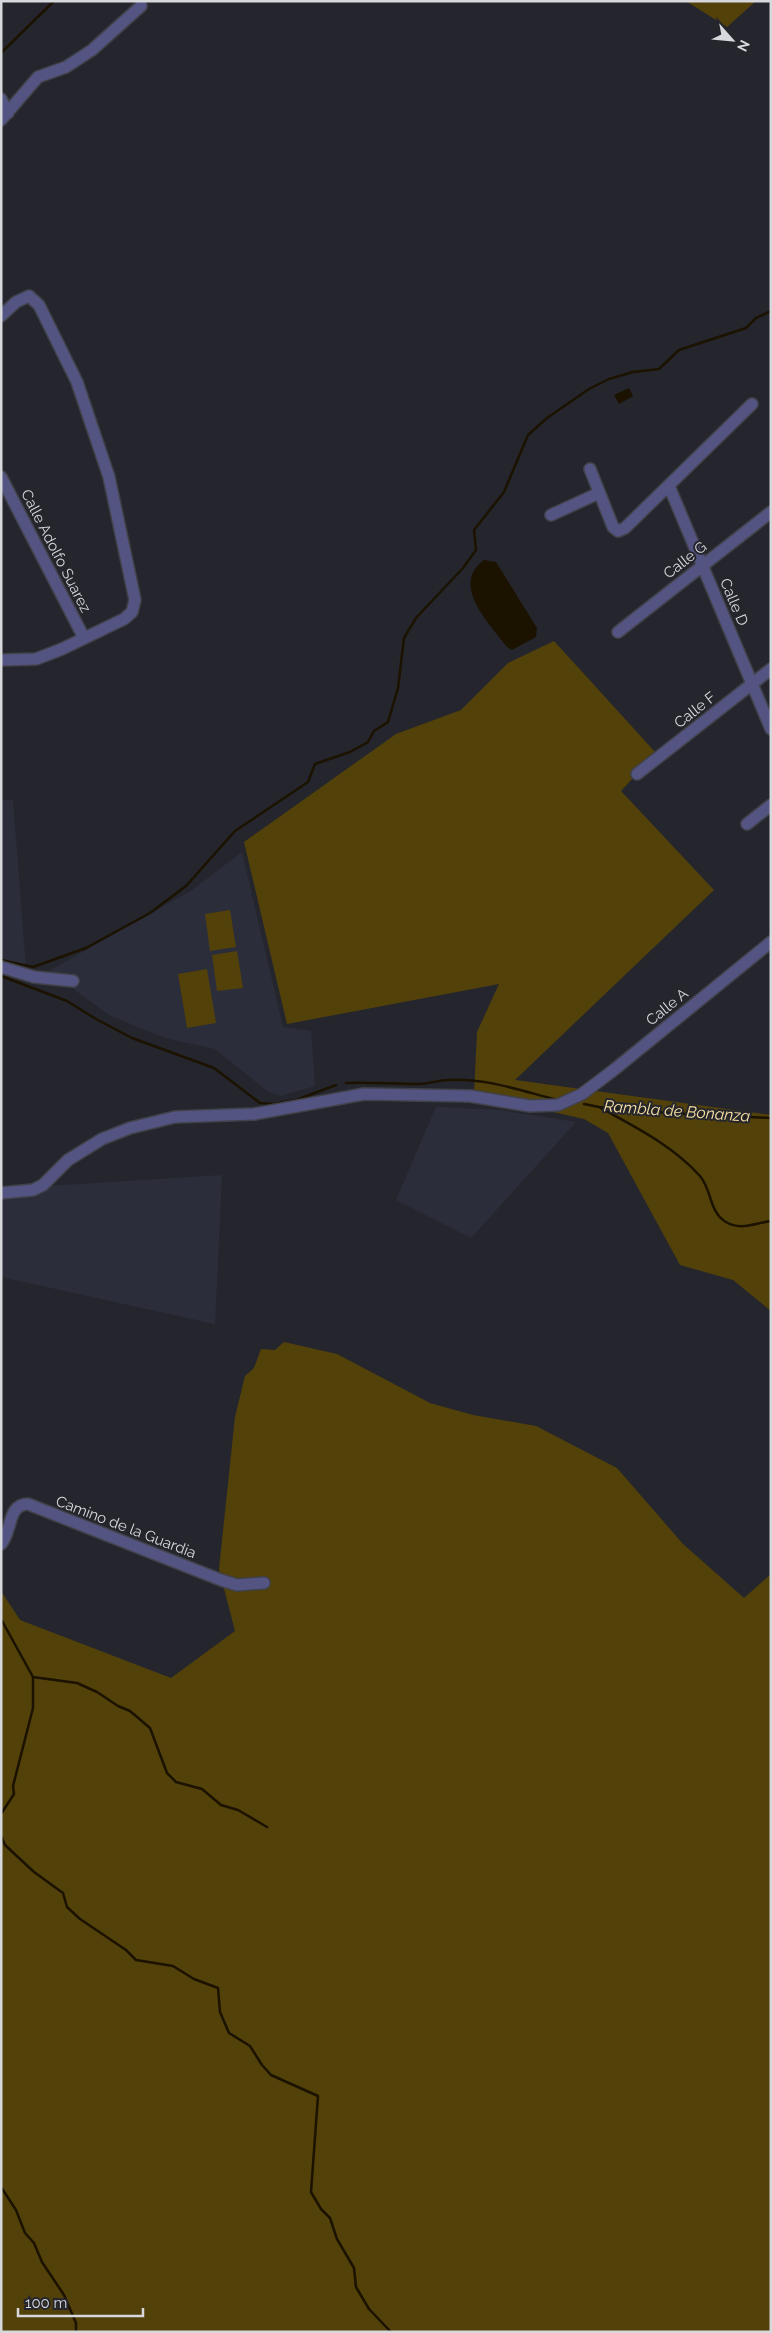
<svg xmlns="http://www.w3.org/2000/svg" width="772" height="2333" font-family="Raleway,sans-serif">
  <rect width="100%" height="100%" fill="#25262d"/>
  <path fill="#2c2d3a" d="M1,800H13L26,968L1,960Z
    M242,852L283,1027L311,1031L315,1086L280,1096L267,1091L215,1049L165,1038L109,1015L49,971L192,890Z
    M436,1107L500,1110L576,1122L471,1238L396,1200Z
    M222,1175L215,1324L1,1277V1189Z"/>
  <path fill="#53410a" d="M686,1H756L727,27Z
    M554,641L656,753L621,791L714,890L515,1080L771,1115V1311L733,1280L680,1265L608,1133L584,1119L474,1094L477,1032L499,984L287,1024L244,842L396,734L461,710L508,663Z
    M230,910L236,947L210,951L205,914Z
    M237,951L243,988L217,991L212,955Z
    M207,969L216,1023L187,1028L178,974Z
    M284,1342L337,1354L430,1403L473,1415L536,1426L617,1468L683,1544L744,1598L771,1574V2332H1V1591L20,1620L171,1678L235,1631L219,1569L235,1417L245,1376L254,1368L261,1349L275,1350Z"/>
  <path fill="#1b1200" d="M629,388L633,396L619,404L614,395Z
    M484,560L496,562L537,628L536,637L512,650L507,647C489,623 450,585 484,560Z"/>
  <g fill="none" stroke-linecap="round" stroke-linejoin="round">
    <path stroke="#1b1200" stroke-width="2.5" d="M1,53L54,1
      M1,960L33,967L86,948L150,913L186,886L235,831L308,782L315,764L350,752L368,742L374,731L388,722L398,688L404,638L416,618L463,568L476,550L474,530L504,492L528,435L547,418L589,389L609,379L633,372L659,369L679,350L746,328L756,318L771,311
      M1,976L67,1001L96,1019L132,1038L214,1068L260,1103L273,1104L296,1100L336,1085
      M346,1083C369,1082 391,1084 415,1084C426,1085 437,1080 449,1080C485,1078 519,1090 554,1099
      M584,1104L599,1107L669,1113L771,1118
      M599,1107C635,1127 672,1145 700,1176C712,1190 709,1212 726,1222C741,1231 755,1223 771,1221
      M1,1619L33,1677V1708L13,1786L14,1794L1,1814
      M33,1677L77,1683L97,1692L118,1706L130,1711L150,1728L167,1773L176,1782L202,1789L221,1805L238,1810L267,1827
      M1,1836L5,1845L34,1872L63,1893L67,1907L80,1919L126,1950L136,1960L173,1966L194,1979L218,1988L220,2012L229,2033L250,2046L262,2065L271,2075L318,2096L311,2192L321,2209L330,2218L337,2239L354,2268L356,2287L369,2309L391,2332
      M1,2187L16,2210L25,2233L34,2243L42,2262L64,2295L76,2323V2332"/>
    <g stroke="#414249" stroke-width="14">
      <path id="minor" d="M1,99L8,113
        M1,120L38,77L66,67L92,50L141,6
        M1,316L16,302L29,296L39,305L77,382L109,477L135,600L132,612L124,619L62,649L36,659L1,660
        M590,469L613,527L618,531L625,528L752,404
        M1,477L84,638
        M669,486L771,729
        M551,515L599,493
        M618,632L771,512
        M637,774L771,669
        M747,824L771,805
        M1,967L34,977L73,981
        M1,1193L33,1190L43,1185L68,1160L102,1139L130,1128L175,1117L254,1114L364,1094L470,1096L530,1106L558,1105L582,1094L615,1069L771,942
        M1,1544C12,1533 7,1504 28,1504L221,1580L237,1585L264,1583"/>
    </g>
    <use href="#minor" stroke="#535482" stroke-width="11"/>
  </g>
  <g text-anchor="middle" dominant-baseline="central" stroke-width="4" stroke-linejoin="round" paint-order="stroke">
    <g font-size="15" fill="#d7d8dc" stroke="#25262d">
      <text transform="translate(56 551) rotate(63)">Calle Adolfo Suarez</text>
      <text transform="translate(685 560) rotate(-38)">Calle G</text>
      <text transform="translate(734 602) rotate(67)">Calle D</text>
      <text transform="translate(695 710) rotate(-38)">Calle F</text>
      <text transform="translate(667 1007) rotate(-39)">Calle A</text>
      <text transform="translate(126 1527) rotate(21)">Camino de la Guardia</text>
    </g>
    <g font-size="16" font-style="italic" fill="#fae1a4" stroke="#25262d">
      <text transform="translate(677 1111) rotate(4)">Rambla de Bonanza</text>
    </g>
  </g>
  <rect width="772" height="2333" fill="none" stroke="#d7d8dc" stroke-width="5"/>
  <g transform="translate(732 40) rotate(117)" stroke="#25262d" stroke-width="4" paint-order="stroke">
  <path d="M0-4L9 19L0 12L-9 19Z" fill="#d7d8dc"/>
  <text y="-8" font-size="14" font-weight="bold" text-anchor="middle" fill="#d7d8dc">N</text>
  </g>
  <path d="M18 2308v8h125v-8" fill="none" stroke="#d7d8dc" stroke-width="2.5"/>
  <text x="25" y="2308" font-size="15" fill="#d7d8dc" stroke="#25262d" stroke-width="4" paint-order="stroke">100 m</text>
</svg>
